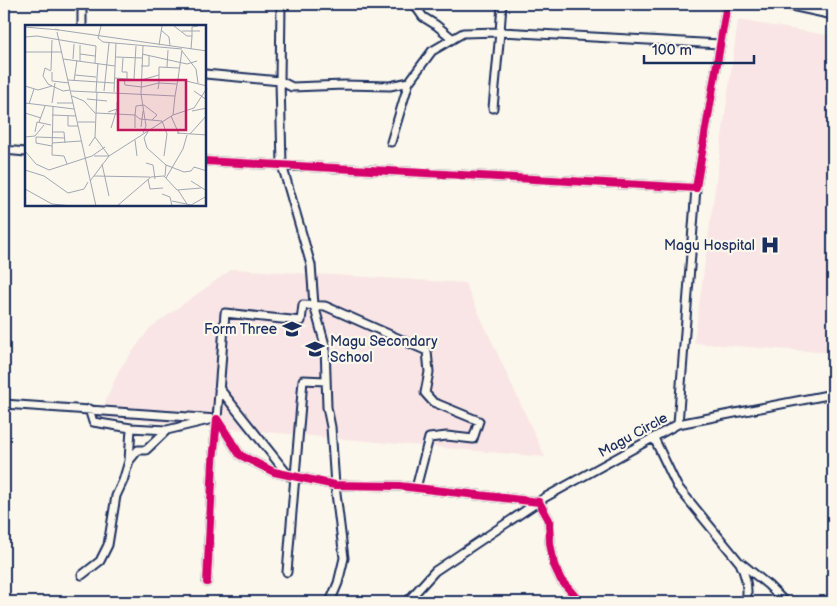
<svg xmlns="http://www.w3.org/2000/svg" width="837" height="606" font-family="'Balsamiq Sans',sans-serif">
  <rect width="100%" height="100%" fill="#fbf7ec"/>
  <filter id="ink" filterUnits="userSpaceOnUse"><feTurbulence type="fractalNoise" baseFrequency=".02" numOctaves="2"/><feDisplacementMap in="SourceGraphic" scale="10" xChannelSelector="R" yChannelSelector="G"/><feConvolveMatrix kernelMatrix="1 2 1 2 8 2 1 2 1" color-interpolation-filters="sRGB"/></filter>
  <g filter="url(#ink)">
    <path fill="#f9e5e5" d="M738,20L833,36V353L694,343Z
      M232,269L465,283L545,457L99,417L119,370L150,328Z"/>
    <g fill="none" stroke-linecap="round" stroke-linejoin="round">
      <g stroke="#1b2f5e" stroke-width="11">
        <path id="minor" d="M281,4L280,81L282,165L311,265L314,305L325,345L327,407L331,427L335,485L344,558L338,583L330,602
          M414,4L423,17L436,25L453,39
          M502,4L500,32L720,44
          M782,4L833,15
          M82,26V4
          M205,74L280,81L292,87L344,85L390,86L409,82L432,51L463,33L500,32L493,108
          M391,142L409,82
          M4,150L26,152
          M205,161L696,188L727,4
          M219,388L289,476
          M4,404L217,419
          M217,419L225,313L301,321L303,305L325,306L427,351L429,372L425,393L433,402L479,421L473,439L447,436L429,438L416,488
          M678,424L833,394
          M131,428L167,430
          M654,438L677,486L740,563C746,576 749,588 746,602
          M129,461L138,450H146L167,430L209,420
          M741,563L768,585L785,602
          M287,572L303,380L326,381
          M82,575L100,561L108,545L116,496L123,481L129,461L131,428L93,422L89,409
          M207,582L213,462L217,419L240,455L274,472L335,485L399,486L539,502L549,520L550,543L554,565L561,580L580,602
          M407,602L435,571L544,498L678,424L696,188"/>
      </g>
      <use href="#minor" stroke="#fbf7ec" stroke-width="7"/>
      <g stroke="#fbf7ec" stroke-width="11">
        <path id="cycleway" d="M205,161L696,188L727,4
          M207,582L213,462L217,419L240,455L274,472L335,485L399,486L539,502L549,520L550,543L554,565L561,580L580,602"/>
      </g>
      <use href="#cycleway" stroke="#d6006c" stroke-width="8"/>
    </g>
  </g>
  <defs>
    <g id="hospital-bare" transform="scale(1.5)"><path d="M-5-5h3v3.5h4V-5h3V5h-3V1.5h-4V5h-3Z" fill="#1b2f5e" stroke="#fbf7ec" stroke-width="2.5" paint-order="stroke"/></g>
    <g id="school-bare" transform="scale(1.5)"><path d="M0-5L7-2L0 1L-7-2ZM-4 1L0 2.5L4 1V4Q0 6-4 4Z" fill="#1b2f5e" stroke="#fbf7ec" stroke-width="2.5" paint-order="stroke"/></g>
  </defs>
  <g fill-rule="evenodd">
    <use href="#hospital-bare" x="770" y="245"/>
    <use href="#school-bare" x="292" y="329"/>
    <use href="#school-bare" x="315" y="349"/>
  </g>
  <g text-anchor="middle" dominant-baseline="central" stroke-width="4.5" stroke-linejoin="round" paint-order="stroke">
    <g font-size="14" fill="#1b2f5e" stroke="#fbf7ec" text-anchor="end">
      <text x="755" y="245">Magu Hospital</text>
      <text x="277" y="329">Form Three</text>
      <text x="330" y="341" text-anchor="start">Magu Secondary<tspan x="330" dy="16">School</tspan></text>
    </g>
    <g font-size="14" fill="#1b2f5e" stroke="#fbf7ec">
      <text transform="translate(633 435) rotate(-29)">Magu Circle</text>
    </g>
  </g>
  <g transform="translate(25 25)">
    <rect width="181" height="181" fill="#fbf7ec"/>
    <path fill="none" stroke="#a1a7b3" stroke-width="1" d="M76,1L73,13L78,17L157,24M149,1L162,11H167L166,24M0,2L34,5L30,4M34,5L182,26M136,5L144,12L145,21M157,6H175M32,7L71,181M167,11V2L173,1M0,12L12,11L71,21L70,38M134,20L137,1M157,26L171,44L173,58M0,27H37M55,29L70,31M117,29L162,39L172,36M91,32L117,33M98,33L97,47H102V54M38,34L90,41M48,34L49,19M55,36V20M116,41H124V30M142,42L143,25M26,45L27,15M26,46L20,43L18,51L23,59L38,66L45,65M27,47V56L44,58M50,50L71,52M90,53L116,55L134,50M99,54L100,60L117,62L134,58L133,64M109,54L111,21M153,54L157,25M43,55L89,58M49,56L52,35M152,59L134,58V42L154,43M0,61L13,65L27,61M46,66L150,71L153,54L182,61M79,66L84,18M169,66L182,75M71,67L73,38M89,67L91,18M47,71L59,76L71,89M62,74L82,76M0,78L49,84M27,78L30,58M32,78H48M4,79L9,64M28,82L27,130L39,131L42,139M167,86L182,83M83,87L92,84V77M0,88L16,93M71,88L110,90M27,90L51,91M110,90L111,81L119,80L132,90L127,95M148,90L169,83L182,63M43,91V101H53M146,91L154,109M14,97L20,81M53,97H70M116,102L118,86M86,103L92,84M110,103V90L115,94L137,96L142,109L139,131M10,107L12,97L26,100M27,107H39L40,118M123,107L119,113L122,123L141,140L140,151M118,108L121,101L116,69L118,21M152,108L182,110M165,109L182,90M0,112L10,111L19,100M11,112L40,113M11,112V118L27,121M110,115L112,131M27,118L56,116M64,121L70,112L72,67M0,126L11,139L24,145L67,131L80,122M69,131H84L70,112M121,138L128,140L130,154M77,139L84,171M141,140L159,147L166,146L169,142L182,146M0,145L19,151L43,168L59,164L63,157M69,151L125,152M141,153L158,124L162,110M123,154L125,164L138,163M65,156L84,131L148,90L150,71M166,156L182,166M0,164L27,179L47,181M153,165L162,179M137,169L145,172L147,181M147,176L166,180L182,171M92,181L126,152L139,151L152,165L176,163"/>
    <path fill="#c2185b" fill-opacity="0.15" stroke="#c2185b" stroke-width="2.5" d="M93,55H161V105H93Z"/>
    <rect width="181" height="181" fill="none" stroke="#1b2f5e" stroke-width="2.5"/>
  </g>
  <rect width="837" height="606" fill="none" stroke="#fbf7ec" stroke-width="20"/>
  <rect x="10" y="10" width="817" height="586" fill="none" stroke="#1b2f5e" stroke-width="2" filter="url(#ink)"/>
  <path d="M644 55v8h110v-8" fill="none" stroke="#1b2f5e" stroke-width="2.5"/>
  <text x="652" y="55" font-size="15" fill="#1b2f5e" stroke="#fbf7ec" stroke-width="4" paint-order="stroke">100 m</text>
</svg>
